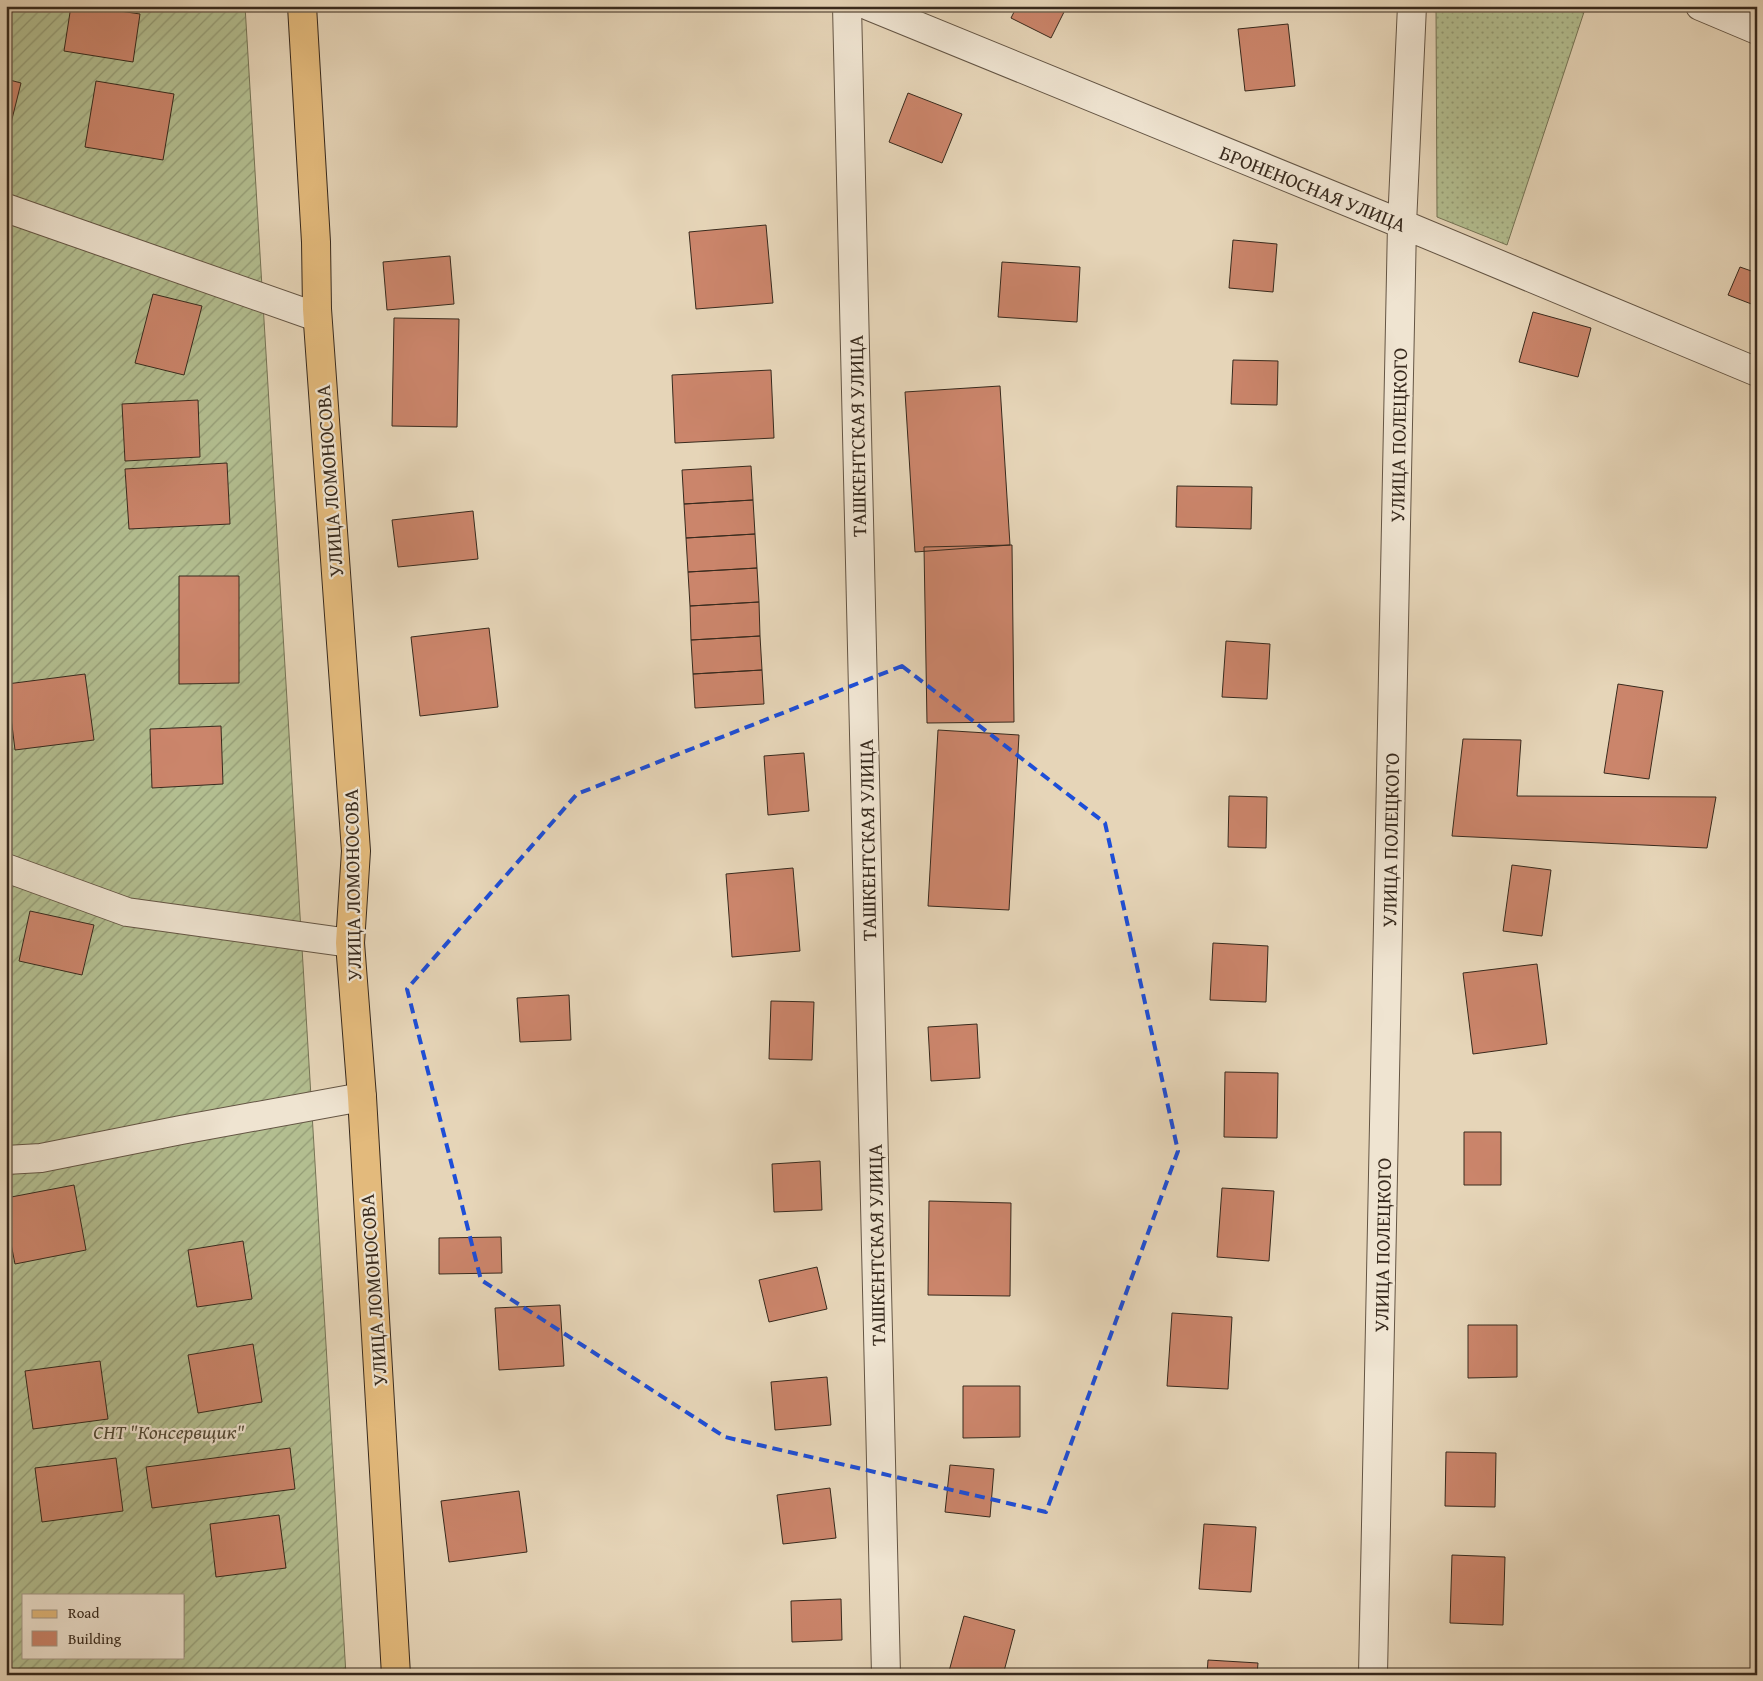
<svg xmlns="http://www.w3.org/2000/svg" width="1763" height="1681" font-family="'Gentium Book Plus',serif">
  <defs>
    <pattern id="grass-dots" width="8" height="8" patternUnits="userSpaceOnUse" patternTransform="scale(1.25)"><rect width="8" height="8" fill="#b3be90"/><path d="M2 2h.1M6 6h.1" fill="none" stroke="#939b75" stroke-width="1.8" stroke-linecap="round"/></pattern>
    <pattern id="garden-furrows" width="10" height="10" patternUnits="userSpaceOnUse" patternTransform="scale(1.25)"><rect width="10" height="10" fill="#b3be90"/><path d="M-1 1l2-2M0 10L10 0M9 11l2-2" fill="none" stroke="#939b75"/></pattern>
  </defs>
  <rect width="100%" height="100%" fill="#e6d5b8"/>
  <filter id="stains"><feTurbulence type="fractalNoise" baseFrequency=".004" numOctaves="4"/><feColorMatrix values="0 0 0 0 .2 0 0 0 0 .09 0 0 0 0 .02 0 0 0 .5 -.17"/></filter>
  <radialGradient id="worn" r=".72"><stop offset=".6" stop-color="#630" stop-opacity="0"/><stop offset="1" stop-color="#630" stop-opacity=".3"/></radialGradient>
  <path fill="url(#grass-dots)" stroke="#767456" d="M1436,6H1586L1507,245L1437,217Z"/>
  <path fill="url(#garden-furrows)" stroke="#767456" fill-rule="evenodd" d="M6,6H245L346,1675H6ZM24,1595H184V1657H24Z"/>
  <path fill="#cb856b" stroke="#382a1d" d="M71,6H86L140,14L133,62L64,51Z
    M1017,6H1067L1051,38L1011,18Z
    M1288,24L1295,86L1245,91L1238,29Z
    M6,79L21,83L6,143Z
    M96,81L174,94L163,160L85,147Z
    M908,93L962,114L942,163L889,142Z
    M766,225L773,303L696,309L689,232Z
    M1233,240L1277,244L1273,292L1229,288Z
    M450,256L454,304L387,310L383,262Z
    M1002,262L1080,267L1077,322L998,317Z
    M1740,267L1757,273V299L1754,305L1728,295Z
    M153,294L202,306L184,375L135,363Z
    M1533,312L1591,328L1578,377L1519,362Z
    M394,318L459,319L457,427L392,426Z
    M1233,360L1278,361L1277,405L1231,404Z
    M771,370L774,438L675,443L672,375Z
    M1000,386L1010,545L915,552L905,392Z
    M198,400L200,457L125,461L122,404Z
    M227,463L230,524L129,529L125,469Z
    M751,466L753,500L684,504L682,470Z
    M1177,486L1252,487L1251,529L1176,527Z
    M753,500L755,534L686,538L684,504Z
    M473,511L478,559L398,567L392,520Z
    M755,534L757,568L688,572L686,538Z
    M1012,545L1014,722L927,723L924,547Z
    M757,568L759,602L690,606L688,572Z
    M179,576H239V683L179,684Z
    M759,602L760,636L691,640L690,606Z
    M489,628L498,707L420,716L411,637Z
    M760,636L762,670L693,674L691,640Z
    M1226,641L1270,644L1267,699L1222,697Z
    M762,670L764,704L695,708L693,674Z
    M85,674L94,740L15,750L7,684Z
    M1618,684L1663,691L1649,779L1604,773Z
    M221,726L223,784L152,788L150,729Z
    M938,730L1019,735L1009,910L928,906Z
    M1463,739L1521,740L1517,796L1716,797L1707,848L1452,836Z
    M804,753L809,811L768,815L764,756Z
    M1229,796L1267,797L1266,848L1228,847Z
    M1512,865L1551,870L1542,936L1503,931Z
    M793,868L800,951L732,957L726,874Z
    M30,911L94,925L82,975L19,961Z
    M1213,943L1268,946L1266,1002L1210,1000Z
    M1537,964L1547,1044L1473,1054L1463,973Z
    M569,995L571,1040L520,1042L517,998Z
    M771,1001L814,1002L812,1060L769,1059Z
    M977,1024L980,1078L931,1081L928,1027Z
    M1225,1072L1278,1073L1277,1138L1224,1137Z
    M1464,1132H1501V1185H1464Z
    M820,1161L822,1210L774,1212L772,1164Z
    M74,1185L86,1250L15,1264L6,1218V1198Z
    M1222,1188L1274,1191L1269,1261L1217,1257Z
    M929,1201L1011,1203L1010,1296L928,1295Z
    M501,1237L502,1273L439,1274V1238Z
    M243,1241L252,1299L197,1307L188,1250Z
    M817,1267L827,1309L769,1322L759,1280Z
    M560,1305L564,1366L499,1370L495,1308Z
    M1172,1313L1232,1317L1228,1389L1167,1386Z
    M1468,1325H1517V1377L1468,1378Z
    M253,1344L262,1402L198,1413L188,1355Z
    M100,1361L108,1419L33,1429L25,1371Z
    M827,1377L831,1425L775,1430L771,1382Z
    M963,1386H1020V1437L963,1438Z
    M290,1448L295,1489L152,1508L146,1467Z
    M1446,1452L1496,1453L1495,1507L1445,1506Z
    M116,1458L123,1511L42,1522L35,1468Z
    M950,1465L994,1469L990,1517L945,1512Z
    M830,1488L836,1538L783,1544L777,1495Z
    M519,1491L527,1552L449,1562L441,1501Z
    M279,1515L286,1568L216,1577L210,1524Z
    M1204,1524L1256,1527L1251,1592L1199,1589Z
    M1452,1555L1505,1557L1503,1625L1450,1623Z
    M841,1599L842,1640L792,1642L791,1601Z
    M964,1616L1015,1630L1003,1675H948Z
    M1208,1660L1258,1663L1257,1675H1207Z"/>
  <g fill="none" stroke-linecap="round" stroke-linejoin="round">
    <g stroke="#645544" stroke-width="30">
      <path id="minor" d="M847,6L886,1675
        M869,6L1402,224L1757,372
        M1700,6L1757,30
        M6,208L317,317
        M6,868L127,912L350,943
        M6,1160L41,1158L181,1130L362,1097
        M1373,1675L1402,224L1412,6"/>
    </g>
    <g stroke="#382a1d" stroke-width="30">
      <path id="major" d="M302,6L316,242L317,309L356,851L350,943L362,1097L396,1675"/>
    </g>
    <use href="#minor" stroke="#efe4d1" stroke-width="28"/>
    <use href="#major" stroke="#e3ba7c" stroke-width="28"/>
  </g>
  <path fill="none" stroke="#1d4ed8" stroke-width="4" stroke-dasharray="10 6" stroke-linejoin="round" d="M902,666L1105,823L1178,1151L1046,1512L725,1437L481,1280L407,989L577,794Z"/>
  <g text-anchor="middle" dominant-baseline="central" stroke-width="4.5" stroke-linejoin="round" paint-order="stroke">
    <g font-size="20" fill="#382a1d" stroke="#efe4d1">
      <text transform="translate(1313 188) rotate(22)">БРОНЕНОСНАЯ УЛИЦА</text>
      <text transform="translate(1398 435) rotate(-89)">УЛИЦА ПОЛЕЦКОГО</text>
      <text transform="translate(857 436) rotate(-91)">ТАШКЕНТСКАЯ УЛИЦА</text>
      <text transform="translate(329 481) rotate(-94)">УЛИЦА ЛОМОНОСОВА</text>
      <text transform="translate(867 840) rotate(-91)">ТАШКЕНТСКАЯ УЛИЦА</text>
      <text transform="translate(1390 840) rotate(-89)">УЛИЦА ПОЛЕЦКОГО</text>
      <text transform="translate(352 885) rotate(-91)">УЛИЦА ЛОМОНОСОВА</text>
      <text transform="translate(876 1245) rotate(-91)">ТАШКЕНТСКАЯ УЛИЦА</text>
      <text transform="translate(1382 1245) rotate(-89)">УЛИЦА ПОЛЕЦКОГО</text>
      <text transform="translate(373 1290) rotate(-94)">УЛИЦА ЛОМОНОСОВА</text>
    </g>
    <g font-size="20" font-style="italic" fill="#514834" stroke="#efe4d1">
      <text x="169" y="1431">СНТ "Консервщик"</text>
    </g>
  </g>
  <rect width="1763" height="1681" fill="none" stroke="#e6d5b8" stroke-width="25"/>
  <rect x="8" y="8" width="1748" height="1666" fill="none" stroke="#382a1d" stroke-width="2.5"/>
  <rect x="12" y="12" width="1738" height="1656" fill="none" stroke="#382a1d"/>
  <rect x="22" y="1594" width="162" height="65" fill="#efe4d1" stroke="#a69a89"/>
  <rect x="32" y="1610" width="25" height="8" fill="#e3ba7c" stroke="#a69a89"/>
  <text x="68" y="1618" font-size="15" fill="#382a1d">Road</text>
  <rect x="32" y="1631" width="25" height="15" fill="#cb856b" stroke="#a69a89"/>
  <text x="68" y="1644" font-size="15" fill="#382a1d">Building</text>
  <rect width="100%" height="100%" filter="url(#stains)"/>
  <rect width="100%" height="100%" fill="url(#worn)"/>
</svg>
